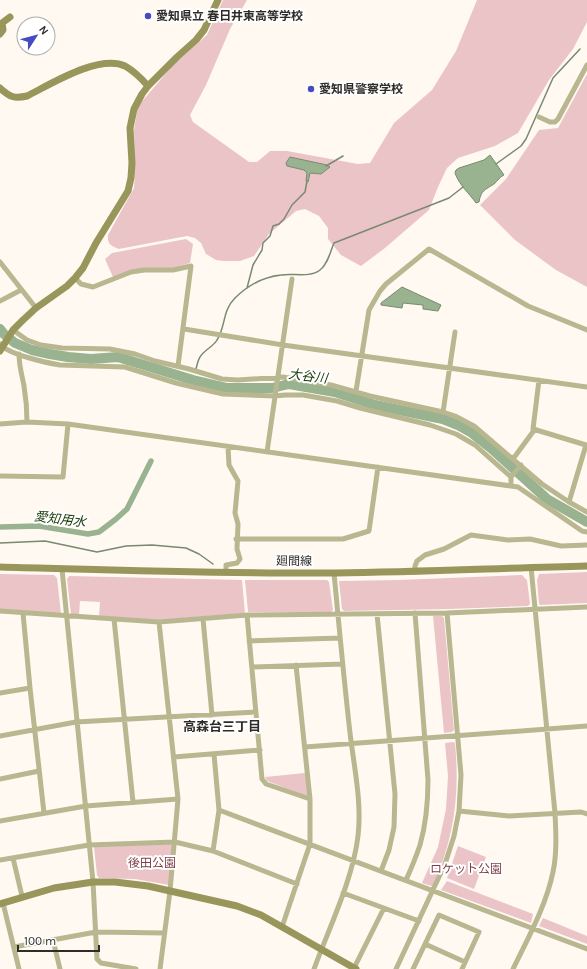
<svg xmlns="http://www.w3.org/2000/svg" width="587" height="969" font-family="Karla,'Noto Sans JP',sans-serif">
  <rect width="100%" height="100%" fill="#fff9f2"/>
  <path fill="#ebc4c8" d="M223,0H247L230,29L206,85L190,115L193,122L249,162H257L270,151H287L358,164L370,163L394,123L432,90L456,51L477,0H587V22L573,49L549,80L518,133L495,146L458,158L447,168L438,187L429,210L385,248L361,266L341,255L328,239V228L319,216L305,209L296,211L269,234L254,256L240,261H224L216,260L206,254L201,243L195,238L187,236L119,249C111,246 107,244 108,235L134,188L135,173L134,130L138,106L174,64L207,35Z
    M587,74V287L556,270L515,240L480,205L506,179L539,130L558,128Z
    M186,239L193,244L190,263L173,268L113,277L105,259L112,253Z
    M587,572V603L540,605L539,604L537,580L539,574Z
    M0,574L54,575L57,578L61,614L0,609Z
    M522,575L527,580L530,604L528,606L449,609L344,611L342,609L339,581L399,580Z
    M69,576L242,580L245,613L158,620L99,616L100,602L80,601L79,615L71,614L67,579Z
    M245,580H327L329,582L333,610L331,612H248Z
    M433,616H442L444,618L454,730L452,732L444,733Z
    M453,742L455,743C460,795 454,838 433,886H431L422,883L438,847L446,809L448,776L445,743Z
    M305,773L308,794L306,796L267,781L265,777Z
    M170,844L172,846L169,885L135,879L99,878L97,875L94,847Z
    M458,846L486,857L474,889L447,878Z
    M447,881L533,914L531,923L441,890Z
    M543,918L587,936V944L539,926Z"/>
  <path fill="#99b28f" stroke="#798a70" d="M490,155L504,175C499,177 498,181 494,184C485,190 481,190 479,202L476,203C469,193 459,185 455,173L456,170L459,168L484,160Z
    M290,157L327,165L330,167L321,174L310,173L308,182L306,181L307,173L304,170L287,166L286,163Z
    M402,287L441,305L438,311L423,309V305L403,303L402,308L381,305V303Z"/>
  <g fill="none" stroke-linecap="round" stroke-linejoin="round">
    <path stroke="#798a70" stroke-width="1.5" d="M496,164L521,146L526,139L553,78L580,49
      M326,166L343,156
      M247,288L253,265L262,250L263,243L270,236L273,226L279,224L284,219L292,205L305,192L307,181
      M196,369C197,365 198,360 200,357C204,350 213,347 217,340C226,326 222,311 235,298C247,286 263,277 281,275C293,273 310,278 320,270C328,264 330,252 334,243L449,198L463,187
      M586,521H587
      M0,543L45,541L97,552L126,546L152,545L186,548L199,554L213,564"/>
    <path stroke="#99b28f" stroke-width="5.5" d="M0,527L39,526L88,534L99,532L116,519L127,509L151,461"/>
    <path stroke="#99b28f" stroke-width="10" d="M0,329L4,334L15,343L32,350L50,354L68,357L91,359L118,357L193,380L227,388H272L289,384L335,392L375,405L443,419L458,425L472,433L491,448L547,499L587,522"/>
    <path stroke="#b8b790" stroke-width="5" d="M539,117L550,122H555L558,119L587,65
      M0,262L36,308
      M75,278L81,284L93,287L131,272L144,270H173L191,266L178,366
      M0,301L21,290
      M184,329L283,345L587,387
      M13,330L27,340L41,345L62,348L110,349L135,354L155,361L189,369L222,379L238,380L283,377L331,385L370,396L443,412L455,416L474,426L542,484L569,502L587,512
      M0,344C7,354 47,363 60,365L125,367L176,383L223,394L275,396L285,395H303L337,401L360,408L430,425L456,434L475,445L511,477
      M19,354C19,366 22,375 24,386C26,398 27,410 27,422
      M539,380L533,429L586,445L569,502
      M356,391L369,310L380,291L386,284L429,249L528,306L587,330
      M443,412L455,332
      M0,424L27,422L68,424L511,486L518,487L582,531L587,532
      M267,452L292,279
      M513,459L535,429
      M0,476L63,477L68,424
      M511,486V477L521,465
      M236,539H343L369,531L378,467
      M62,569L93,882L97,959L101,963L136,969
      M226,572V565L237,563L240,559L237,549L238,524L235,513L238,481L229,465L228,447
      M415,572V566L417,561L425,555L444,549L471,535L508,540L530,539L561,546L587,545
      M0,611L159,622L247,615L447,613L587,607
      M23,613L30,688L44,813
      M377,614L395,794L394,827L389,850L381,871
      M247,615L262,779L266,784L310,799
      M114,619L133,802
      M203,619L212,715
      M159,622L178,799L170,891L160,969
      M249,641L340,638
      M252,667L342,664
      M0,693L30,688
      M0,736L76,722L256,712
      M305,747L587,726
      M174,757L260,750
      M0,779L39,771
      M219,810L587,949
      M459,811L509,816L581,812L587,814
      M0,821L86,806L178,799
      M213,851L219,810L214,754
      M13,858L22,896
      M0,860L89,845L175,842L213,851L297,884
      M406,880C411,869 416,857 420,845C426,824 428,802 428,780L415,613
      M343,893L419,921
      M3,903L19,969
      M282,927L310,844V799L296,665
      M53,940L60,969
      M425,944L465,962
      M14,947L96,932L165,933
      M354,968L384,908
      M314,969C329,928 353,879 358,836C362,802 354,767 350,733C344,680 339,626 334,573
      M396,969L445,864L454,836L459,811L461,775L447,613
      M413,969L439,915L479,932L462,969
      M513,969C528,938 546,906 553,872C557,853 556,833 555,813L531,567"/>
    <path stroke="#99965b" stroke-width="7" d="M0,34L3,30L2,23L10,17
      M0,88C10,97 14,99 27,96C51,84 99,54 125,66C134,71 141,78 148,86
      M0,351L13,330L23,320L36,308L67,286L75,278L83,268L96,243L128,191L131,178L132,163L130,128L134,109L142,94L148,86L177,57L196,40L204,30L218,0
      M0,567C112,570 224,574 336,573C420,572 503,568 587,566
      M0,904L54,888L93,882H115L148,886L237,906L261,915L356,969"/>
  </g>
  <g fill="#474ac0" stroke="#fff" stroke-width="1.5">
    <circle cx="148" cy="16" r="4"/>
    <circle cx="311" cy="89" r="4"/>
  </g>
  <g text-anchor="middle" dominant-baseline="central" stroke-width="4" stroke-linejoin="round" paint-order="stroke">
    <g font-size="12" font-weight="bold" fill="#2e2c29" stroke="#fff" text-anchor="start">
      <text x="156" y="16">愛知県立 春日井東高等学校</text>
      <text x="319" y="89">愛知県警察学校</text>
    </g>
    <g font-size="12" fill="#2e2c29" stroke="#fff">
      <text transform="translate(294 561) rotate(1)">廻間線</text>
    </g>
    <g font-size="12" fill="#7e3f49" stroke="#fff">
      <text x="152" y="863">後田公園</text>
      <text x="466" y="869">ロケット公園</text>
    </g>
    <g font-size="13" font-style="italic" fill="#1e400e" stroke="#fff">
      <text transform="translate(308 376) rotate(7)">大谷川</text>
      <text transform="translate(60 519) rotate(7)">愛知用水</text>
    </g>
    <g font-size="13" font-weight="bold" fill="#2e2c29" stroke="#fff">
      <text x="222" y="726">高森台三丁目</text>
    </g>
  </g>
  <g transform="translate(36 36) rotate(54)"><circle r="19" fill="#ffffff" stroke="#ababa9"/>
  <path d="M0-3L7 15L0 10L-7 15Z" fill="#474ac0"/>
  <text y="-6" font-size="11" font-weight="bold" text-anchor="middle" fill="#2e2c29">N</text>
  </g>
  <path d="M18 945v6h81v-6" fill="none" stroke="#2e2c29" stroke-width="2"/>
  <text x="24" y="945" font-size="12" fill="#2e2c29" stroke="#ffffff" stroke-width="3" paint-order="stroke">100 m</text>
</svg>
